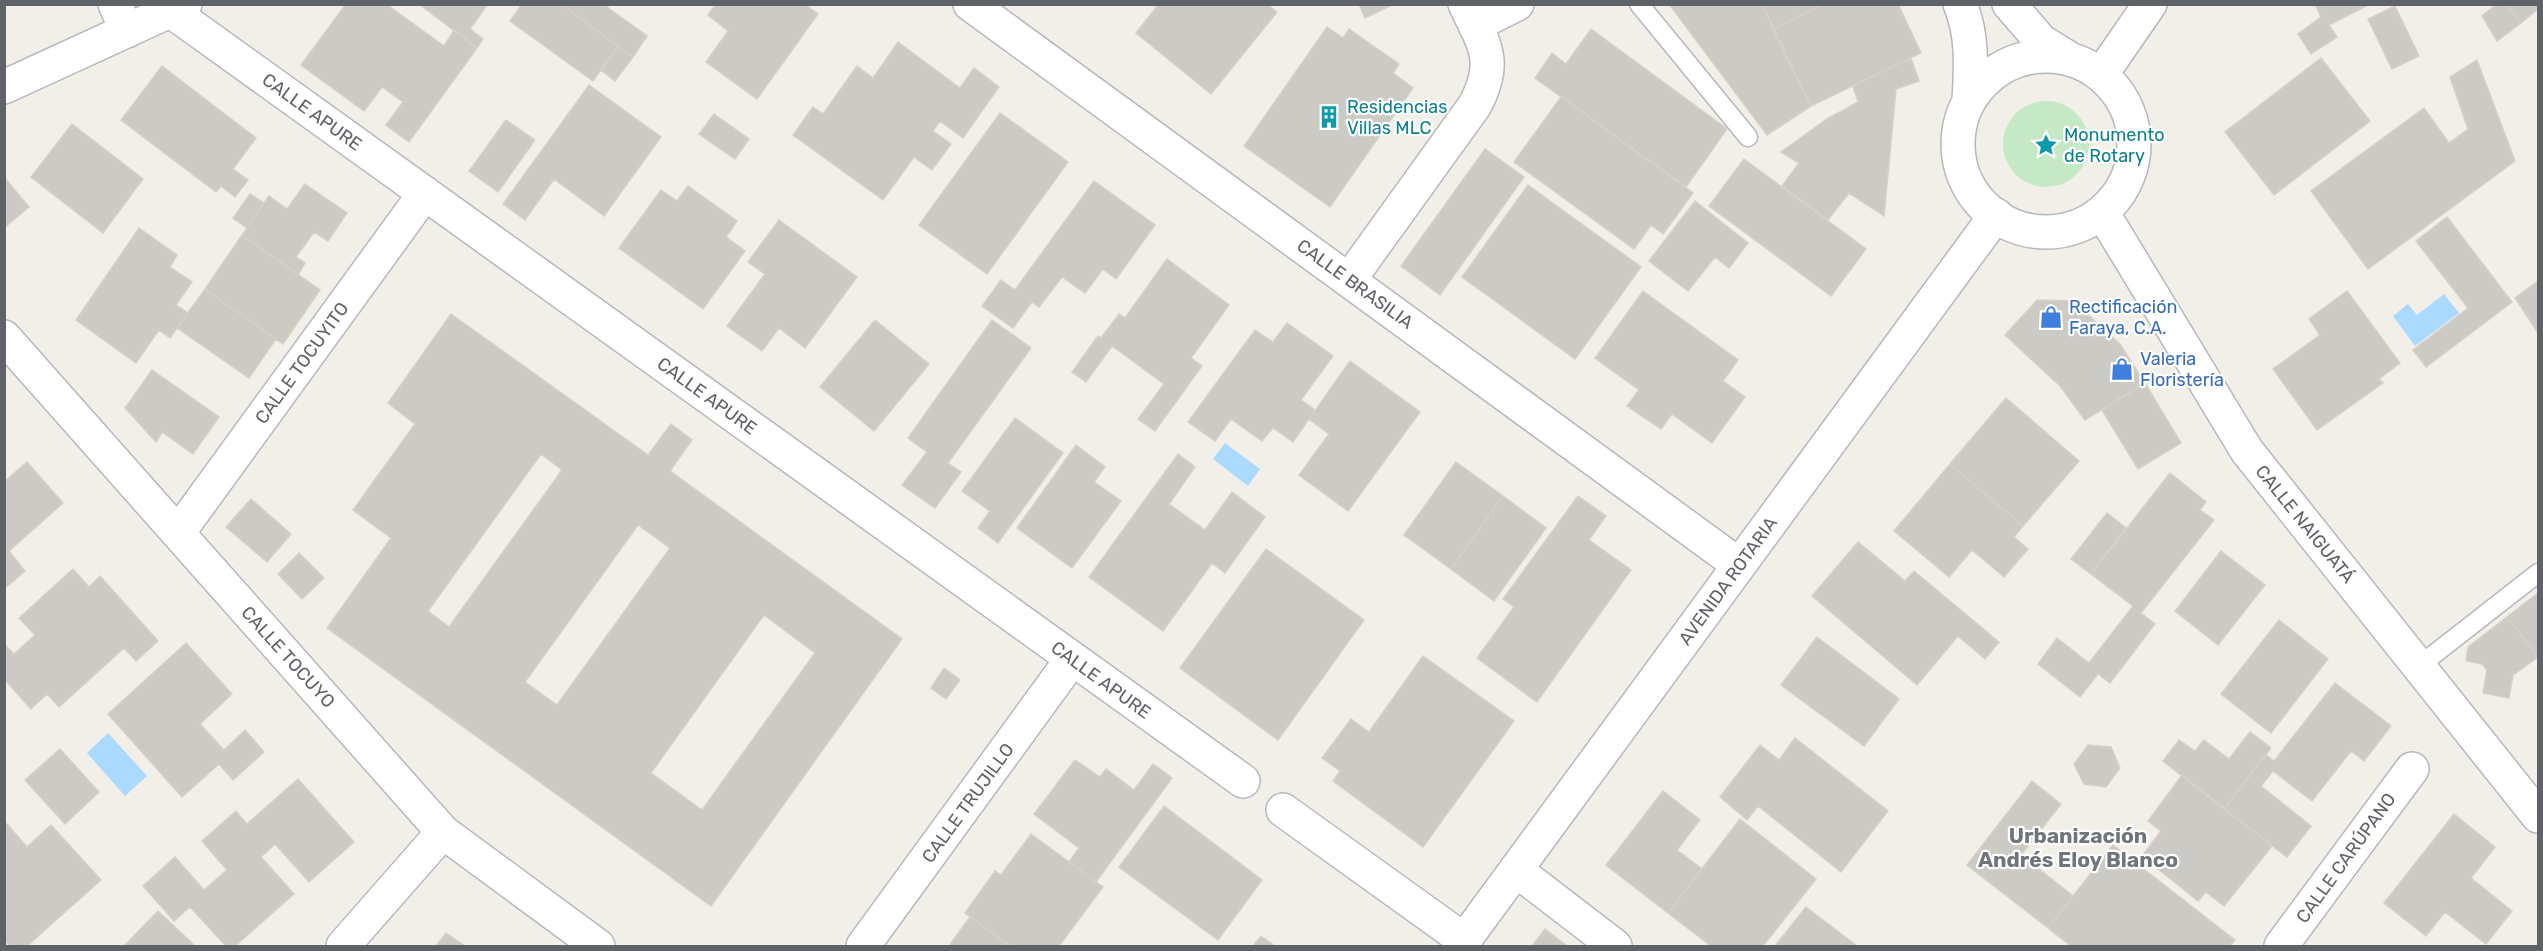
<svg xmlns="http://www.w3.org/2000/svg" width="2543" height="951" font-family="Rubik,sans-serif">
  <rect width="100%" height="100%" fill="#f1efe8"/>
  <path fill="#c5e8c5" d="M2003 144a43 43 0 1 1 86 0a43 43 0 1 1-86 0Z"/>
  <path fill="#aadaff" d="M2444,294L2459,313L2415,346L2393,316L2408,304L2417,315Z
    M1225,443L1260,469L1248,486L1213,459Z
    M108,733L147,776L125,796L87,753Z"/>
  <path fill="#cccac5" stroke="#d6d1c6" stroke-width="1.5" fill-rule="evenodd" d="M346,4H386L444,46L454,30L477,48L409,142L386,125L403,102L382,87L364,111L301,65Z
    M419,4H488L470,29L483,39L477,48Z
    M522,4H561L618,46L593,81L510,21Z
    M561,4H609L607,7L647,36L633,57Z
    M716,4H804L818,14L757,99L706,62L728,31L708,15Z
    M1159,4H1267L1277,12L1211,94L1136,33Z
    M1359,4H1394L1365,18Z
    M1669,4H1762L1811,106L1767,135Z
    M1762,4H1823L1773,29Z
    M1823,4H1898L1921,53L1811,106L1773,29Z
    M2315,4H2370L2329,25L2337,37L2311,54L2298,34L2321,17Z
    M2497,4H2506L2521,23L2497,41L2482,16Z
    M2506,4H2538V9L2521,23Z
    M2395,6L2419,56L2392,69L2368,19Z
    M1327,27L1343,38L1349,29L1399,64L1393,73L1413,88L1330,207L1244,146Z
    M1591,29L1727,129L1686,187L1535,78L1552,53L1566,64Z
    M898,42L960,88L974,68L999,87L963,138L940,121L933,131L951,144L932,170L914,157L883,200L793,135L813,107L823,114L857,66L873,78Z
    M618,46L633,57L615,81L601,70Z
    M1911,58L1919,81L1896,89L1884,216L1849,193L1828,220L1782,186L1799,163L1781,152L1827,119L1858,102L1853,86Z
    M2321,58L2370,121L2274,195L2225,132Z
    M2477,60L2515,161L2368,269L2311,191L2424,108L2449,143L2468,129L2450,77Z
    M162,66L256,138L233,169L248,180L235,197L221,186L216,192L121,120Z
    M589,85L661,137L604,216L554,179L525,220L503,204Z
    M1561,97L1693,193L1663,234L1651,225L1634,249L1514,162Z
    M1000,113L1068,162L987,274L919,225Z
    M714,114L749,139L735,159L699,134Z
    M506,120L535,140L498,192L469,171Z
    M72,124L143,179L103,233L31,177Z
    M1485,149L1524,177L1440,295L1401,266Z
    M1744,159L1866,249L1831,296L1709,206Z
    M4,177L29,207L4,228Z
    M1094,181L1155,225L1116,279L1103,269L1085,293L1062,277L1039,307L1032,302L1013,328L982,306L1001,280L1015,290Z
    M305,184L347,213L328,241L314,232L296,257L305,263L298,275L242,235L269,196L287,209Z
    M1528,185L1641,267L1575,359L1462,277Z
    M688,186L737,221L726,237L745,251L703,309L619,248L661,190L677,201Z
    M250,194L264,203L247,228L233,218Z
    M1695,201L1748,243L1729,268L1715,257L1688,291L1649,261Z
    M2447,217L2512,302L2426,367L2413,350L2468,308L2416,241Z
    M779,220L857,277L805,348L779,328L762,351L727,326L765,274L748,262Z
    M139,228L177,255L170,267L192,282L176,305L188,313L170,338L159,330L136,363L76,320Z
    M242,235L320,290L283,344L205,289Z
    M1167,259L1229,305L1191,358L1202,366L1155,431L1138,419L1164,384L1112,346L1086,382L1072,372L1098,336L1101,338L1119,314L1125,318Z
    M2538,281V333L2515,298Z
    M205,289L276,339L249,378L177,328Z
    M1643,291L1738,360L1723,381L1745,397L1712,443L1672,414L1661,429L1627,406L1639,390L1595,358Z
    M2347,291L2400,363L2379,379L2383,383L2317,430L2273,369L2320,335L2309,319Z
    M2037,300L2073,301L2120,344L2145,383L2085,420L2060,386L2005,335Z
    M451,314L648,455L671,424L692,440L670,471L902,639L711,906L327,628L391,538L353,510L415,424L388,403ZM541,454L562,470L449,627L428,611ZM638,525L670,548L557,705L525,682ZM764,615L815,653L702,810L651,773Z
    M875,320L929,364L874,431L820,387Z
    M992,320L1031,348L948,463L961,472L935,508L902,485L927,452L908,438Z
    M1287,323L1333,356L1301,400L1315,410L1293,442L1273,428L1262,441L1231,419L1215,441L1188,422L1255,330L1273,342Z
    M1350,361L1420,412L1348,511L1299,475L1329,434L1309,419Z
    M152,370L219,417L193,454L162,432L156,442L125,408Z
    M2145,383L2181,443L2138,469L2102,410Z
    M2006,398L2079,461L2023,526L1950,464Z
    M1015,418L1063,453L998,543L978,528L990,511L962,491Z
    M1076,445L1105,467L1094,482L1121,501L1072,568L1017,528Z
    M1178,454L1195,467L1169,504L1205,530L1232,492L1265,517L1225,573L1212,563L1163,631L1089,577Z
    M27,462L63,503L9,551L25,571L4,589V482Z
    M1456,462L1503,496L1451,569L1404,535Z
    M1950,464L2023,526L2014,537L2028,549L2004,577L1972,550L1949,577L1894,531Z
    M2170,473L2206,502L2200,510L2214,520L2141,613L2155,624L2110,683L2098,674L2080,697L2038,664L2057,638L2089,663L2133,606L2091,574Z
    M1503,496L1546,528L1494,601L1451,569Z
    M1578,496L1606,516L1589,540L1631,570L1537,702L1477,658L1514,607L1503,599Z
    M251,499L291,534L267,562L226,527Z
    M2107,513L2126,528L2091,574L2071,559Z
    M1858,542L1905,581L1914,571L1999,642L1985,659L1958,636L1917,685L1812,596Z
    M1266,549L1364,620L1278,740L1180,668Z
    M2221,551L2265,585L2218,645L2175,611Z
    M299,553L324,578L302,599L278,574Z
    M73,569L89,587L100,576L158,641L136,661L124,648L59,707L47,694L31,709L4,679V644L14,654L35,635L19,618Z
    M2538,593V657L2507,617Z
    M2507,617L2538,657L2513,675L2509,698L2483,693L2487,670L2482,664L2466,661L2468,647Z
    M2279,620L2328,659L2271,733L2221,694Z
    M1817,637L1899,699L1864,746L1781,685Z
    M186,643L232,694L200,724L224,750L245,730L264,752L233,780L219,764L182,797L108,714Z
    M1423,656L1514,721L1423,847L1333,781L1340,771L1322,758L1351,719L1369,732Z
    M944,668L960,680L946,699L931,688Z
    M2335,683L2391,726L2364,761L2351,751L2312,801L2273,771L2261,786L2311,826L2287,857L2224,809L2266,755L2274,761Z
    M2250,732L2271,748L2224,809L2163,761L2179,740L2195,751L2204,740L2229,759Z
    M1795,738L1888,811L1841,872L1758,806L1747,820L1720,797L1760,745L1779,760Z
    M2088,745L2111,747L2120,768L2106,787L2084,784L2074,764Z
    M60,749L99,792L65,824L25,780Z
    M1075,760L1100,777L1106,769L1134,790L1153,764L1172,778L1096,882L1069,862L1079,848L1034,814Z
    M2182,775L2272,846L2224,906L2206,892L2198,901L2142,856L2161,831L2148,821Z
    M298,779L354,842L309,882L275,844L261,857L294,894L235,946H226L190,907L174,921L143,886L175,857L204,890L227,870L202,841L236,811L247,824Z
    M2032,781L2061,804L2021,855L2073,896L2048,928L1967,865Z
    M1663,791L1700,820L1677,850L1702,869L1668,913L1606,865Z
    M1164,806L1262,880L1218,940L1119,867Z
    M2454,814L2495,847L2471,878L2512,911L2486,944L2445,912L2426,936L2384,903Z
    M1740,819L1816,879L1763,946H1711L1668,913Z
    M7,824L27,847L51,825L101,880L27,946H10L4,940V826Z
    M1031,834L1103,887L1059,946H1010L965,913L995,871L1001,875Z
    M2113,845L2235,940L2230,946H2071L2048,928Z
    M1806,907L1857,946H1775Z
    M158,911L195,946H124Z
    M970,917L1010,946H949Z
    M1545,929L1567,946H1532Z
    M446,933L465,946H436Z
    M1261,936L1275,946H1253Z"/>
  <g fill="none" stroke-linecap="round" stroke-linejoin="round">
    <g stroke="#b5b8bc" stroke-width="21">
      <path id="service" d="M1639,4L1748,137
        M2419,666L2538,573"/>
    </g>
    <g stroke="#b5b8bc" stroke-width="36">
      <path id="minor" d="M115,4L127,31
        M970,4L1739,565
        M171,11L1243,781
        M1475,25L1517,4
        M2101,75L2150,4
        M4,87L185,4
        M1349,280L1475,105C1498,61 1485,46 1465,4
        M4,337L443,832L598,946
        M178,533L425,193
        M1283,810L1464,940
        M1516,870L1615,946
        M343,946L443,832
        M863,946L1072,659
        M1460,946L1996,215
        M2281,946L2412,769"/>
    </g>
    <g stroke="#b5b8bc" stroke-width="36">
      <path id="tertiary" d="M1960,4C1973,34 1971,69 1969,100
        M2009,4L2041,41L2067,57
        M1958 144a88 88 0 1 1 176 0a88 88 0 1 1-176 0Z
        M2102,212L2247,451L2538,816"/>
    </g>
    <use href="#service" stroke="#fff" stroke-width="18"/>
    <use href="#minor" stroke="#fff" stroke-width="33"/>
    <use href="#tertiary" stroke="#fff" stroke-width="33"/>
  </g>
  <defs>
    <g id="building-bare" transform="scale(1.8)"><path d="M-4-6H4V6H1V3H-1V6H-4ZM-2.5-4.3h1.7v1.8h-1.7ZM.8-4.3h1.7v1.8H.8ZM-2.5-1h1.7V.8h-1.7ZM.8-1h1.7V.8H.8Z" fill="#0f9aa8" stroke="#fff" stroke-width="2.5" paint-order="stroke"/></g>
    <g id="sight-bare" transform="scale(1.8)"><path d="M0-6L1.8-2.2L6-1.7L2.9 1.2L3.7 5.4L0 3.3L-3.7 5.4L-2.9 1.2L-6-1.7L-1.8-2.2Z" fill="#0f9aa8" stroke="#fff" stroke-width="2.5" paint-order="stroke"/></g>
    <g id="shop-bare" transform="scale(1.8)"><path d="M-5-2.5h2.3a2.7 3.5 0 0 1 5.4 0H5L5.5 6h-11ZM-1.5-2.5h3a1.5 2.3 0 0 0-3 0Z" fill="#3f7fe0" stroke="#fff" stroke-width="2.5" paint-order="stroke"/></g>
  </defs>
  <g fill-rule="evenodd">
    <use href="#building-bare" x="1329" y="117"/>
    <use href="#sight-bare" x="2046" y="145"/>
    <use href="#shop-bare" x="2051" y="317"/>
    <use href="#shop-bare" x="2122" y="369"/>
  </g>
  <g text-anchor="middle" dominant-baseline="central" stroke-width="4.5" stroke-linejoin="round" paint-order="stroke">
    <g font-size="18" fill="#0d838f" stroke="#fff" text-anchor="start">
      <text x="1347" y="107">Residencias<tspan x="1347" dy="21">Villas MLC</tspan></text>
      <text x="2064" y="135">Monumento<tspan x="2064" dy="21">de Rotary</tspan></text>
    </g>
    <g font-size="18" fill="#5f6368" stroke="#fff">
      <text transform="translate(312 112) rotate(36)">CALLE APURE</text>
      <text transform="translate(1355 284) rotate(36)">CALLE BRASILIA</text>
      <text transform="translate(302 363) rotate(-54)">CALLE TOCUYITO</text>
      <text transform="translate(707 396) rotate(36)">CALLE APURE</text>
      <text transform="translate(2305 524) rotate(51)">CALLE NAIGUATÁ</text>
      <text transform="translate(1728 581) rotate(-54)">AVENIDA ROTARIA</text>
      <text transform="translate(288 657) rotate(48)">CALLE TOCUYO</text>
      <text transform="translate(1101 680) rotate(36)">CALLE APURE</text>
      <text transform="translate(968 803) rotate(-54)">CALLE TRUJILLO</text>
      <text transform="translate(2346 858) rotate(-54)">CALLE CARÚPANO</text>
    </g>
    <g font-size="18" fill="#366cbe" stroke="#fff" text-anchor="start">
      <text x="2069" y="307">Rectificación<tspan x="2069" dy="21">Faraya, C.A.</tspan></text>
      <text x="2140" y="359">Valeria<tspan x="2140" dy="21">Floristería</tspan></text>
    </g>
    <g font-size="21" font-weight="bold" fill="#70757a" stroke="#fff">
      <text x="2078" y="835">Urbanización<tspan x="2078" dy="24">Andrés Eloy Blanco</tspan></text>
    </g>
  </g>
  <rect width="2543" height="951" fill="none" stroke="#5f6368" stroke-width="12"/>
</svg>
